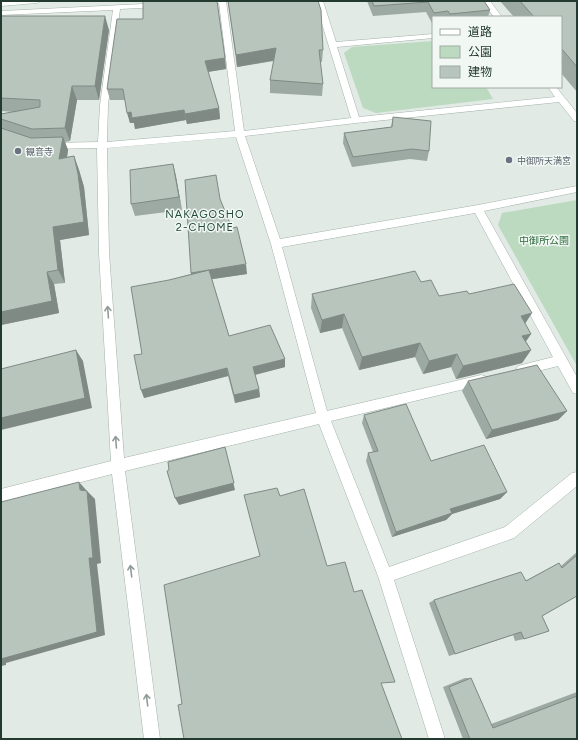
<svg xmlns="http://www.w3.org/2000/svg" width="578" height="740" font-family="Figtree,'Noto Sans JP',sans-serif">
  <rect width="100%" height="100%" fill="#e1eae5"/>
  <path fill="#bcdabf" d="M433,41V87H486L493,99L376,113L363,108L344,53L352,47Z
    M577,200V366L498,225L502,213Z"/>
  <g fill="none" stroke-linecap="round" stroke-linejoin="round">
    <g stroke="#a4b2ab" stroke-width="1">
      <path id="street" d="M199,1H226L244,131L351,118L315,1H323L336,42L433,34V38L337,47L359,117L555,97L548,87H556L577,113V122L574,121L559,102L356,123L245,136L280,239L478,205L577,186V192L484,211L577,377V394L573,393L558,366L522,375L518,374L516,370L518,366L553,357L475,213L282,247L327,411L481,375L485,376L487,380L485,384L481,385L331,421L389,567L505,527L572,473L577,472V486L514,538L394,580L445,739H429L378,576L319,424L125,471L160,739H144L112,474L1,503V489L111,461L99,253L97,148L50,149L45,146L50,143L98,142L100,105L113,10L1,15V11L163,3V7H160L120,9L108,105L107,142L235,131L219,3L202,4H199ZM236,137L271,244L316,413L124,458L109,253L107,148Z
        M482,1H490L502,17H494Z"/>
    </g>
    <g stroke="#a1b5ab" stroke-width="1">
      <path id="secondary" d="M41,1L37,3L1,6V2Z"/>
    </g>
    <use href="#street" fill="#fff" fill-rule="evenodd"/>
    <use href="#secondary" fill="#fff" fill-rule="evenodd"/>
  </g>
  <path fill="#9da9a3" d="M228,1H318L323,50L322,62H320L323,84L322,96L270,93V80L274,61L237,67Z
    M367,1H484L490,10L488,17H433V23H432L426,12L373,16Z
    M500,1H577V92L561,73V17H514Z
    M1,16L109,30L99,100H77L70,141L65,142L68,150L67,157L74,156L79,170L84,187L89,235L60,240L65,283L54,284L59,313L1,325V114L13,112L1,111Z
    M143,19L225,58L226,69L208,72L219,108L220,119L187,124L186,120L135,129L134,123H130L125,100H110L107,89Z
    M393,117L429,151L427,161L410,159L352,167L343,143L344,133L391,127Z
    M173,164L182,210L135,216L131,204Z
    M220,199L247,274L212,279L229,336L285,359V367L255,375L259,389L260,397L235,403L228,376L144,398L142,354L169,280L191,274V273Z
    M421,282L439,296L525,324L531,334L526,341L531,350L522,363L456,379L451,367L423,374L415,357L359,370L342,328L320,333L311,308L312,294Z
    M468,381L567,411L558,420L486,439L462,391Z
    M364,415L431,461L507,492L500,499L452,514L446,520L392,537L366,461L368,453L373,452L362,423Z
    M577,552V596L542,616L524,639L515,641L513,635L449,656L429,603L434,600L525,581L559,563L561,566Z
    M465,678H471L491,724L577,692V739H463L443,687Z"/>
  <path fill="#808a84" d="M105,16L109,30L99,100L95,86Z
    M276,48V60L237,67L236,55Z
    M225,58L226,69L207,72L205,61Z
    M72,86L77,100L70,141L65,128Z
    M219,108L220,119L187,124L185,114Z
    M184,110L186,120L135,129L134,123H130L127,113L131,112Z
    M63,137L68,150L65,172L59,159Z
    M74,156L79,170L84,187L89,235L60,240L65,283L58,270L53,227Z
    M173,164L176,176L182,210L179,197Z
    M246,264L247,274L193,282L191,273Z
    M47,272L54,284L59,313L1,325V312Z
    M532,313L523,327L521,316Z
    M344,314L342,328L320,333L322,320Z
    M531,334L522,347V336Z
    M420,343L415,357L359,370L362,357Z
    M76,350L83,361L92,408L1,430V418Z
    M531,350L522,363L456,379L463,366Z
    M457,354L451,367L423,374L429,361Z
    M285,359V367L254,375L253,367Z
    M227,368L228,376L144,398L141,390Z
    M259,389L260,397L235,403L234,395Z
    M567,411L558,420L486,439L492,430Z
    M225,447L235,490L179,505L175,498Z
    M79,482L87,491L80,490Z
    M87,491L95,499L101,563L97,564L105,635L6,663V665L1,666V659L89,558Z
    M507,492L500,499L452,514L446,520L392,537L396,532L450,509Z"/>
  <path fill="#b7c5bd" stroke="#808a84" d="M143,1H217L225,58L205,61L219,108L185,114L184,110L132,118L131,112L127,113L123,89H107L117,19H143Z
    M228,1H318L321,10L323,50H319L323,84L270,80L276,48L236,55Z
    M372,1H484L490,10L450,14L448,11L434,13L428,2L374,6Z
    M520,1H577V67L561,48V17H534Z
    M1,16H105L95,86H72L65,128L32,129L1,119V114L40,107V100L1,98Z
    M393,117L431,121L429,151L412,149L353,157L344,133L392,127Z
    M1,128L31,138L63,137L59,159L74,156L78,174L84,222L53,227L58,270L47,272L52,301L1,312Z
    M173,164L179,197L131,204L130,170Z
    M216,175L220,199L232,228L237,227L246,264L191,273L185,180Z
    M209,270L229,336L270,325L285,359L253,367L259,389L234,395L227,368L141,390L134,355L142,354L131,287L169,280Z
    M415,271L421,282L431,280L439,296L467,291L469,294L514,284L532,313L521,316L531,334L522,336L531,350L463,366L457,354L429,361L420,343L362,357L344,314L322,320L312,294Z
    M76,350L85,398L1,418V369Z
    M537,365L567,411L492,430L468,381Z
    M406,404L431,461L484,445L507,492L450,509L452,513L396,532L368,453L378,451L364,415Z
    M225,447L234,483L175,498L167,471L169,470L168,462Z
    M79,482L80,490L87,491L93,558H89L97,632L1,659V502Z
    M277,488L280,496L304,489L327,566L345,562L354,592L362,590L395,682L381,683L402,739H184L178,705L182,704L164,585L260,556L244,495Z
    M577,555V596L542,616L549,631L524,639L521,632L455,654L434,600L521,572L526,581L559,563L562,568Z
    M471,678L493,728L577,696V739H470L449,687Z"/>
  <defs><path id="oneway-shaft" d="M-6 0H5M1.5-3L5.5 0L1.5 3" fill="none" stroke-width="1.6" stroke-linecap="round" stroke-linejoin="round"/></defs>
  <g stroke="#919c98">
    <use href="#oneway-shaft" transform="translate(108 312) rotate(-94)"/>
    <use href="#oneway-shaft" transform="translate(116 442) rotate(-94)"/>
    <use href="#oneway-shaft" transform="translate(131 571) rotate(-97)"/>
    <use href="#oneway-shaft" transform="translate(147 700) rotate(-97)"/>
  </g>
  <g fill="#6b7280" stroke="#f1f7f3" stroke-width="1.5">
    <circle cx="18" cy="151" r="4"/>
    <circle cx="509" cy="160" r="4"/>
  </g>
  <g text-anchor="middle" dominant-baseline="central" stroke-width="3" stroke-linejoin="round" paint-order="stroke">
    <g font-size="9" fill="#5b616d" stroke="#f1f7f3" text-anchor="start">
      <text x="26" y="151">観音寺</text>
      <text x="517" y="160">中御所天満宮</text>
    </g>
    <g font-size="10" fill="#306d3f" stroke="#f1f7f3">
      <text x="544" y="240">中御所公園</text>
    </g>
    <g font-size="11" letter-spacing="1" fill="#214a3a" stroke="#f1f7f3">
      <text x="205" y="214">NAKAGOSHO<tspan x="205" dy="13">2-CHOME</tspan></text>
    </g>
  </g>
  <rect width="578" height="740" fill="none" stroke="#233a30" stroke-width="4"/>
  <rect x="432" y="16" width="130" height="72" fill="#f1f7f3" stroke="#9faba5"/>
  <rect x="440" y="29" width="20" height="6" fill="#ffffff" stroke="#9faba5"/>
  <text x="468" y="36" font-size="12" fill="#233a30">道路</text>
  <rect x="440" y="46" width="20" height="12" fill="#bcdabf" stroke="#9faba5"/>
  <text x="468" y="56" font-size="12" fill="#233a30">公園</text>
  <rect x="440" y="66" width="20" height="12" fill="#b7c5bd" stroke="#9faba5"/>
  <text x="468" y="76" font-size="12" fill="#233a30">建物</text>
</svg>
